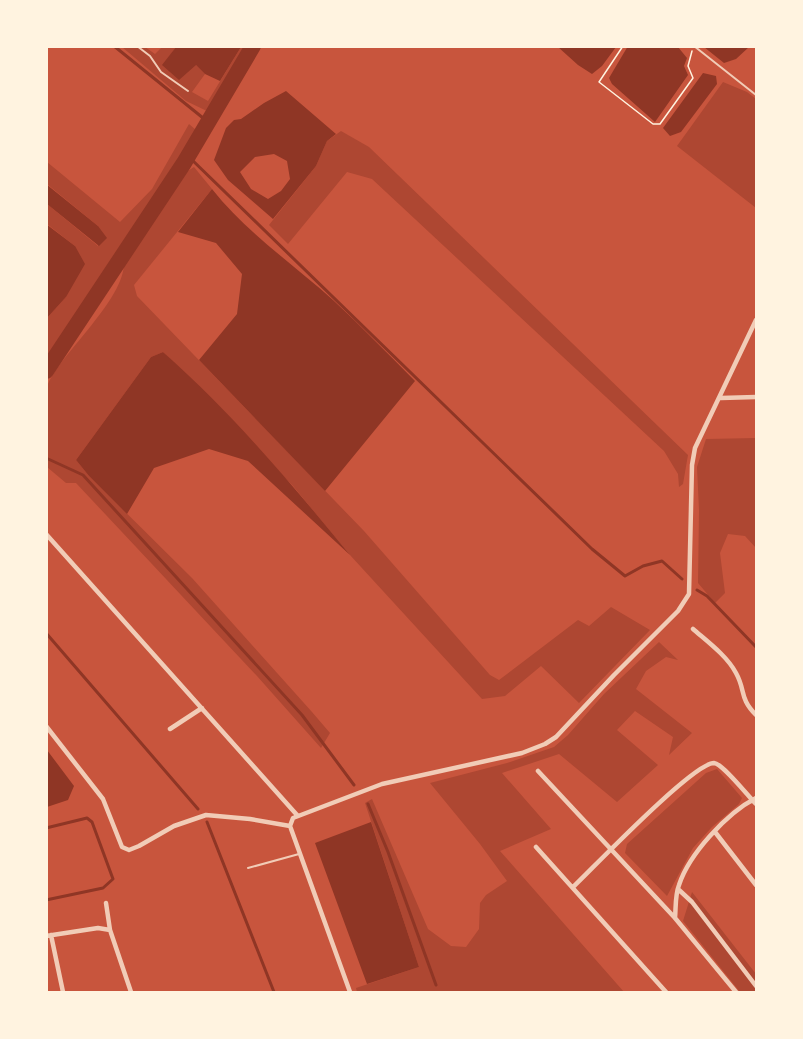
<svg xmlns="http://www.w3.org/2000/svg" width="803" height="1039" font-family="'Roboto Serif',serif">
  <rect width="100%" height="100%" fill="#c8553d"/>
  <path fill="#ae4732" d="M122,47H145L155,54L162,47H176L163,65H196L205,74L192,92L208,101L241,47H249L214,108L209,112L186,101Z
    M723,82L747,92L756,99V208L677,146Z
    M189,124L196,130L171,174L130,231L47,359V318L66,297L75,246L47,224V204L98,246V226L47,184V162L120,222L152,189Z
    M341,131L369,147L688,455L683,484L679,487L678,474L664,451L372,179L347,172L288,244L269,225L316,166L327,141Z
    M194,167L212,189L134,285L137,296L364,531L490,675L499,680L578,620L589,626L611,607L650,630L579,703L541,666L505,696L482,699L350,555L293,486L163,352L151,357L76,460L89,476L192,578L312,712L330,733L321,748L257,676L76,483H66L47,467C47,453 44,392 48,384C64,350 126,298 124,261L183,174Z
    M756,438V548L745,536L728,534L720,553L725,593L715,603L698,583L699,510L697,467L706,439Z
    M659,642L678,660L666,657L646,671L636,689L692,733L669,755L673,737L635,711L617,730L658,765L617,802L559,754L502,773L551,829L500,851L624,992H357L356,988L419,967L365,803L372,799L428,929L451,946L466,947L479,929L480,903L486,895L507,881L480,844L430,783L507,763L554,747L568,735L604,694Z
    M717,769L742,798L739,804L712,827L693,848L667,896L625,853L627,844L706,773Z
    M692,892L756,974V992H740L683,921Z"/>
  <path fill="#8f3625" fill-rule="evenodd" d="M628,46L678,47L687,58L684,66L688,75L655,122L612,84L609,78Z
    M176,47V46L241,47L220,81L205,74L196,65L179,80L162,65Z
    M558,47H616L602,66L592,74L578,65Z
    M704,47H749L736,59L724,63Z
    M703,73L716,76L717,84L681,132L670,136L663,128Z
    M286,91L336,134L327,141L316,166L273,219L228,180L214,160L226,128L234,120L241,119L264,103ZM274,154L287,161L290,179L281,191L268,199L251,189L240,172L255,157Z
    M46,184L98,226L107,238L99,246L47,204Z
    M212,189C246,232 293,264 333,300C361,326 388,354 415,381L325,491L199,360L237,314L242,274L216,243L178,232Z
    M46,224L75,246L85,264L66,297L47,318Z
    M163,352C232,413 292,484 350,555L248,461L209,449L154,468L127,514L89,476L76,460L151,357Z
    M47,750L74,786L68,800L47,807Z
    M371,822L419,967L367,984L315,843Z"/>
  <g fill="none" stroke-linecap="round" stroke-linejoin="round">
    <path stroke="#8f3625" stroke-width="3" d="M114,46L208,122
      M188,156L592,549L625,576L643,566L662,561L682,579
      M46,458L83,475L302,715L354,785
      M697,590L707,596L756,647
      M46,633L198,809
      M368,804L388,852L436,985
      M207,822L274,992
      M46,828L87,818L92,822L113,879L103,888L46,900"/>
    <path stroke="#8f3625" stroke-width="16" d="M46,371L184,163L253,46"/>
    <path stroke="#fff3e0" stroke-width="1.5" d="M623,46L599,82L653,124H660L693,78L688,66L692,51"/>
    <path stroke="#f1ccb7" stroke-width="2" d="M137,46L150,56L161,72L188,91
      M694,46L756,95
      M248,868L299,854"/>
    <path stroke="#f1ccb7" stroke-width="4.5" d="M721,398L756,397
      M46,534L297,815
      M693,629C708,642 727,656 736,673C746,691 739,698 756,715
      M46,726L103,799L122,847L129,850L139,846L174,826L206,815L250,819L290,826
      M170,729L202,708
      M538,771L675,918L736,992
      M715,832L756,885
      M536,847L666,992
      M573,887C593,868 693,763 714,763C723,764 748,796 756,804
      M678,889L692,902L756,986
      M106,903L110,930
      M675,918C676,907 675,895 679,885C689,854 727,813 756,798
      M51,935L63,992
      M46,936L98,928L110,930L131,992
      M350,992L290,826L293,818L382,784L522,753L545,744L556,737L614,675L678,611L689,594L692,465L695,448L756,320"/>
  </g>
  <rect width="803" height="1039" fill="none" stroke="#fff3e0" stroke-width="96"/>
</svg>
